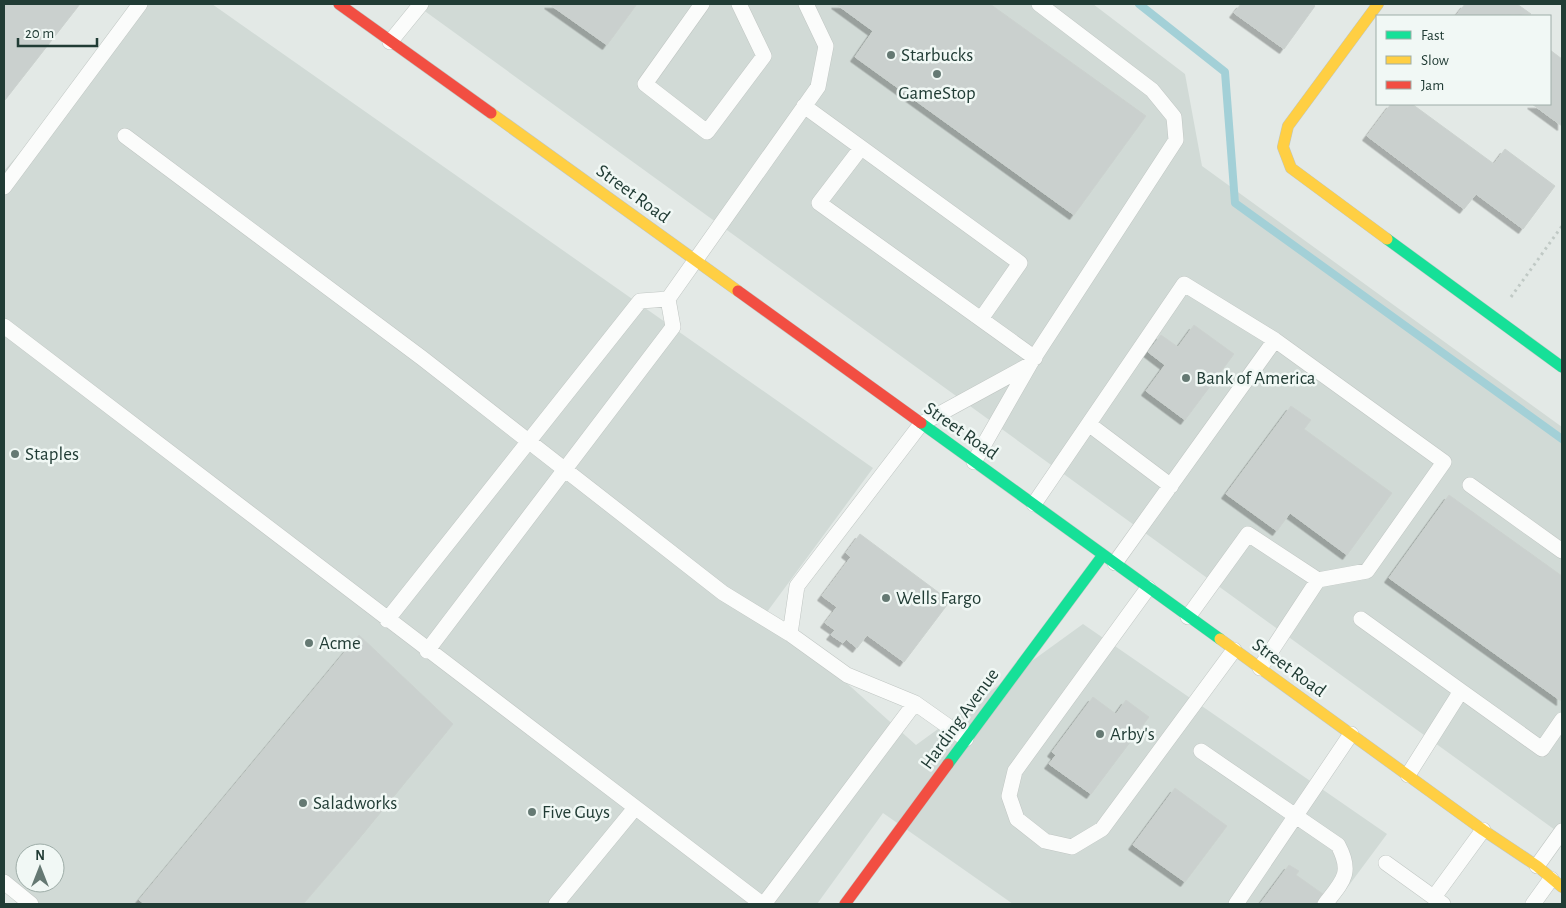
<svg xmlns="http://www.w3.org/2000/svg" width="1566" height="908" font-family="'Alegreya Sans',sans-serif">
  <defs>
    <filter id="shadow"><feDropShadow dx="-4.5" dy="4.5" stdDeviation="0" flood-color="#0004"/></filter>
  </defs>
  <rect width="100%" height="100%" fill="#e3e9e6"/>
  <path fill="#d1dad6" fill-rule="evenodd" d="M148,4H212L873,468L767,612L916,745L1083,624L1387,834L1335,904H1013L883,813L817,904H24L4,889V171ZM25,853H55V883H25Z
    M415,4H1093L1185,74L1202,166L1562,427V835Z"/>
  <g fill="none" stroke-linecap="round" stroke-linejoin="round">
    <path stroke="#a3d0d7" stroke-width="8" d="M1139,4L1225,72L1235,203L1562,439"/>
  </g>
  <path fill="#cad0ce" stroke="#ccd2cf" filter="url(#shadow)" d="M4,4H80L5,100L4,99Z
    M549,4H637L607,45Z
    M836,4H990L1146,116L1074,215L855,57L873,31Z
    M1241,4H1312L1315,6L1284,49L1234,13Z
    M1465,4H1517L1531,14L1456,16Z
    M1550,50L1562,59V126L1532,104H1550Z
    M1391,104H1412L1494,164L1505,149L1555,186L1523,229L1476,194L1464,209L1367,136Z
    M1194,325L1234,354L1185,420L1146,391L1165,365L1148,352L1161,335L1178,347Z
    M1291,406L1311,420L1304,429L1392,493L1347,555L1290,513L1277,531L1226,494Z
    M1449,495L1562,576L1561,701L1389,578Z
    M860,534L950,601L904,662L867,635L857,648L846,639L843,643L831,635L835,630L825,623L837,607L822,596L851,557L846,553Z
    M359,635L453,724L357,841L303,904H145L139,900Z
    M1093,697L1116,714L1126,700L1149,717L1091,794L1049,764L1056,755L1052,752Z
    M1175,788L1227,826L1185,882L1133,845Z
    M1289,865L1299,871L1296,875L1323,894L1316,904H1260Z"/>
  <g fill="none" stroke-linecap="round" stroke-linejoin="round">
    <g stroke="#c0c6c3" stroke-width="16">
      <path id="lane" d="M702,4L645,84L707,132L764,56L739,4
        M390,42L421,4
        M804,106L1020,263L981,319
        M125,136L422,358L723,593L790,634L847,675L915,703
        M861,148L819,203L1035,358
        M4,187L140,4
        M4,326L762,904
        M1090,425L1171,486
        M974,462L1030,364L1176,140L1174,117L1152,90L1039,4
        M1470,485L1562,551
        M1034,504L1184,284L1275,340L1444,462L1367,571L1318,580
        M1115,563L1275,340
        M1148,588L1015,771L1009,796L1017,819L1045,841L1072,847L1102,829L1234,650
        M1188,617L1248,534L1318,580L1260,668
        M1361,619L1461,691
        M387,620L640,301L668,299
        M790,634L797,586L921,424L1029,365
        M427,651L673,327L668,299L818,87L826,46L806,4
        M1201,751L1338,845C1353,873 1343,881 1325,904
        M1408,775L1461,691L1542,749L1562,720
        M1386,863L1443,904
        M1537,866L1562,831
        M4,882L31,904
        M1434,897L1483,830
        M556,904L635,808
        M764,904L915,703L966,739
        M1236,904L1351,734
        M1533,904L1551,879"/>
    </g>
    <g stroke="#bfc6c3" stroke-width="12">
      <path id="fast" d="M1387,239L1562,367
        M921,423L1220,639
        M948,764L1103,555"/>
    </g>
    <g stroke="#bfc6c3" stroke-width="12">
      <path id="slow" d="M1378,4L1288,126L1283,147L1291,168L1387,239
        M491,113L738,291
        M1220,639L1483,830L1537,866L1562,887"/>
    </g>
    <g stroke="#bfc6c3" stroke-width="12">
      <path id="jam" d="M339,4L491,113
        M738,291L921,423
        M845,904L948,764"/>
    </g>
    <path stroke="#c0c9c5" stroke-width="3" stroke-dasharray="2.5 4" stroke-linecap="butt" d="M1511,297L1562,226"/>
    <use href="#lane" stroke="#fbfcfb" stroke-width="15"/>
    <use href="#fast" stroke="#16e098" stroke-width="11"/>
    <use href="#slow" stroke="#ffcf43" stroke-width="11"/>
    <use href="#jam" stroke="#f24e42" stroke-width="11"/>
  </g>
  <g fill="#657973" stroke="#f1f8f5" stroke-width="2">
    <circle cx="891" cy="55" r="5"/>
    <circle cx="937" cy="74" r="5"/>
    <circle cx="1186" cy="378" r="5"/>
    <circle cx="15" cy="454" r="5"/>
    <circle cx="886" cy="598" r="5"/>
    <circle cx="309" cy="643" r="5"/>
    <circle cx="1100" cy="734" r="5"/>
    <circle cx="303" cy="803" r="5"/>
    <circle cx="532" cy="812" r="5"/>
  </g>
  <g text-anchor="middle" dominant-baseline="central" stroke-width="5" stroke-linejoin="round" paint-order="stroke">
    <g font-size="19" fill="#213c35" stroke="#f1f8f5" text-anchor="start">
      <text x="901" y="55">Starbucks</text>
      <text x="937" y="93" text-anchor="middle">GameStop</text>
      <text x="1196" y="378">Bank of America</text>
      <text x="25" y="454">Staples</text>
      <text x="896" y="598">Wells Fargo</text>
      <text x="319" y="643">Acme</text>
      <text x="1110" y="734">Arby's</text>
      <text x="313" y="803">Saladworks</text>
      <text x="542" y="812">Five Guys</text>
    </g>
    <g font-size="19" fill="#213c35" stroke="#f1f8f5">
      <text transform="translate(633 194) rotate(36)">Street Road</text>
      <text transform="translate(961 431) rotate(35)">Street Road</text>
      <text transform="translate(1289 668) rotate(36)">Street Road</text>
      <text transform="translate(960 719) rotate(-54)">Harding Avenue</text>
    </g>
  </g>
  <rect width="1566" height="908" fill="none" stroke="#213c35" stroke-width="10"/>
  <rect x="1376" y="15" width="175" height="90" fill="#f1f8f5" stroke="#9eada8"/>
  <rect x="1386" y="31" width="25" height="8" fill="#16e098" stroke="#9eada8"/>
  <text x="1421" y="40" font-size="15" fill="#213c35">Fast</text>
  <rect x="1386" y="56" width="25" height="8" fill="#ffcf43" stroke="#9eada8"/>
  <text x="1421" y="65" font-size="15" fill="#213c35">Slow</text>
  <rect x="1386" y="81" width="25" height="8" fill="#f24e42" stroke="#9eada8"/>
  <text x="1421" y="90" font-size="15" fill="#213c35">Jam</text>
  <g transform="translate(40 868)"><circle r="24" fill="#f1f8f5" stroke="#9eada8"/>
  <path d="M0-4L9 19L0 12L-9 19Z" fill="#657973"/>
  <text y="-8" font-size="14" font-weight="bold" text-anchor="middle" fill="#213c35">N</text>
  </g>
  <path d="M18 38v8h79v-8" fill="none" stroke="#213c35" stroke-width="2.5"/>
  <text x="25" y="38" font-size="15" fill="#213c35" stroke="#f1f8f5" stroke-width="4" paint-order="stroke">20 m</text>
</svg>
